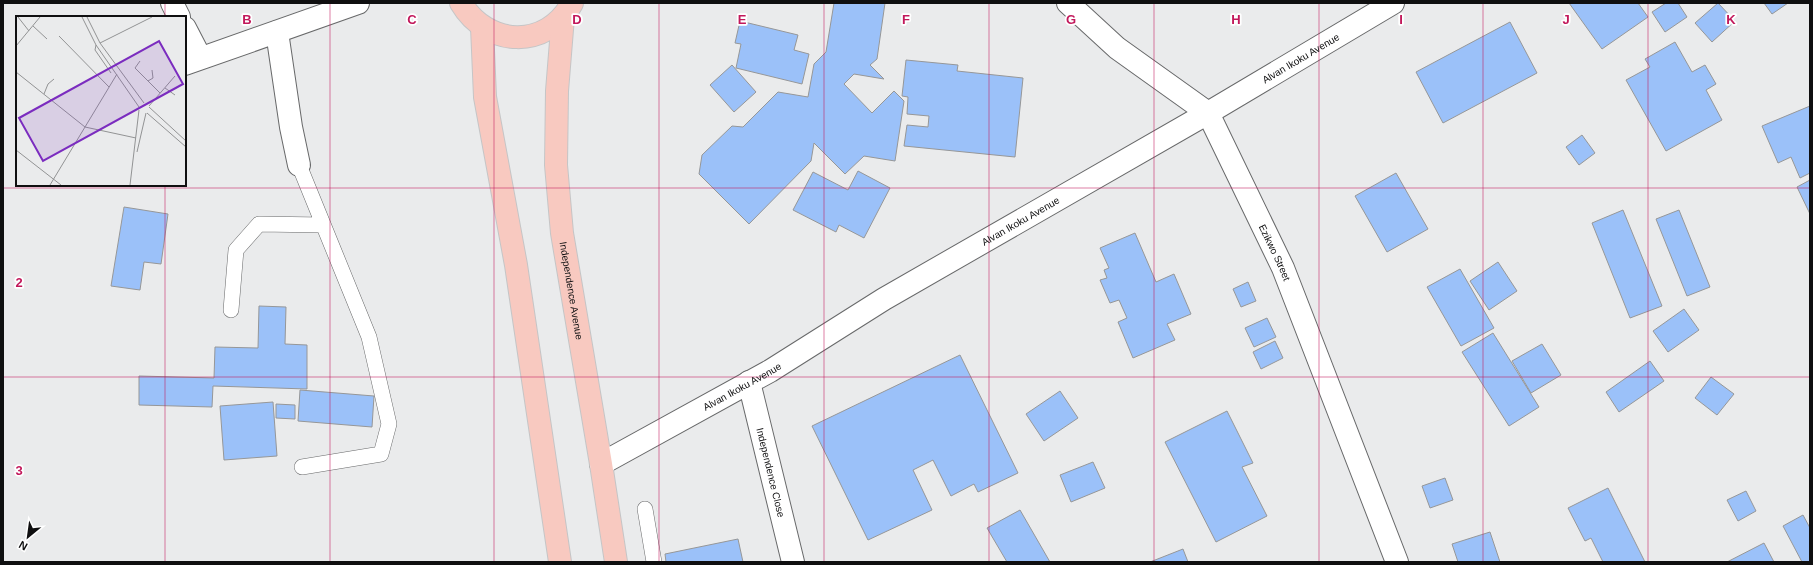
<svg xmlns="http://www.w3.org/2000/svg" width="1813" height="565" font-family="Arial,sans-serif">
  <rect width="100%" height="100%" fill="#eaebec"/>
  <path fill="#9bc1f9" stroke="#969798" d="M834,3H885L877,59L870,65L884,79L854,74L844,84L872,113L894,91L904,101L895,161L864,156L845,174L814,143L811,161L749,224L699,174L702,155L732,126L743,127L778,92L808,97L814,64L826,52Z
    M1569,3H1638L1648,17L1602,49Z
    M1666,3H1678L1687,17L1665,32L1652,12Z
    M1718,3L1735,21L1712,42L1695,23Z
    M1764,3H1788L1772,14Z
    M740,21L798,35L794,50L809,54L802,84L736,68L741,44L735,43Z
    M1510,22L1537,73L1443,123L1416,72Z
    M1675,42L1692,72L1705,65L1716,84L1706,90L1722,120L1666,151L1626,80L1650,67L1645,59Z
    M906,60L958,65L957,71L1023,78L1015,157L904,146L907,125L928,127L929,116L907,114L908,97L902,96Z
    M732,65L756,92L734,112L710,85Z
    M1810,106V173L1800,178L1791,157L1778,163L1762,126Z
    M1582,135L1595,153L1579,165L1566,147Z
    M858,171L890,188L864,238L839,225L836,232L793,210L813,172L848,190Z
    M1396,173L1428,229L1387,252L1355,196Z
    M1810,180V214L1797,187Z
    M124,207L168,214L161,264L144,262L140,290L111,286Z
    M1623,210L1662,306L1630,318L1592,223Z
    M1679,210L1710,287L1687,296L1656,219Z
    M1135,233L1156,282L1174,274L1191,314L1167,324L1175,340L1133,358L1118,322L1127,318L1119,300L1110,303L1100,280L1107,278L1104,270L1109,268L1100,248Z
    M1498,262L1517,291L1489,310L1470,281Z
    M1460,269L1494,328L1461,346L1427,287Z
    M1248,282L1256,301L1241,307L1233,289Z
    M259,306L286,307L285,344L307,345V389L213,386L212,407L139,405V376L214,378L215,347L258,348Z
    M1684,309L1699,330L1668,352L1653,331Z
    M1267,318L1276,337L1254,347L1245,328Z
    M1493,333L1539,407L1509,426L1462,352Z
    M1275,341L1283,358L1261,369L1253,352Z
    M1542,344L1561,375L1531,393L1512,361Z
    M960,355L1018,473L978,492L974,484L951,496L933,460L913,470L932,510L868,540L812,426Z
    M1650,361L1664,381L1619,412L1606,392Z
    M1711,377L1734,394L1717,415L1695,398Z
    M300,390L374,396L372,427L298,421Z
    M1060,391L1078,418L1044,441L1026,414Z
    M273,402L277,456L224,460L220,406Z
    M276,404L295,405V419L276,418Z
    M1227,411L1253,463L1242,467L1267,516L1216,542L1165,442Z
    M1093,462L1105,488L1071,502L1060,475Z
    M1445,478L1453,500L1430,508L1422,486Z
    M1608,488L1645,562H1603L1591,538L1585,541L1568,508Z
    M1746,491L1756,511L1738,521L1727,500Z
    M1020,510L1050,562H1007L987,528Z
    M1803,515L1810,528V562H1802L1783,526Z
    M1490,532L1500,562H1458L1452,544Z
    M738,539L743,562H666L665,554Z
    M1764,543L1774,562H1727Z
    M1183,549L1188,562H1150Z"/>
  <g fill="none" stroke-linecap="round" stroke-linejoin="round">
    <g stroke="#68696a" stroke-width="16">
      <path id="service" d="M299,165L369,337L389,424L381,454L302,467
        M231,310L236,250L259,224L323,225
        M645,509L654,562"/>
    </g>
    <g stroke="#68696a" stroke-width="24">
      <g id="minor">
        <path d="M172,3L179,17"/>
        <path id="s1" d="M1068,3L1117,48L1208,113L1283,268L1397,562"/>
        <path d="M185,28L200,57"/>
        <path d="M277,32L291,127L299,165"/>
        <path d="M185,64L358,3"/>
        <path id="s2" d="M749,382L793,562"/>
        <path id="s3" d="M601,464L770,371L884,299L1208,113L1393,3"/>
      </g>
    </g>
    <g stroke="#c5c5c6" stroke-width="24">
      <g id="primary">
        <path d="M461,3C487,47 547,50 572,3"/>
        <path id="s4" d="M563,17L557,91L556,165L562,233L601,464L616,562"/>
        <path d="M482,27L485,97L516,265L560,562"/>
      </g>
    </g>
    <use href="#service" stroke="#fff" stroke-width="15"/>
    <use href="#minor" stroke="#fff" stroke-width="22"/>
    <use href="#primary" stroke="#f8c9c0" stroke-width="22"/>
  </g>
  <path fill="none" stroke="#c2185b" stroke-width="1" stroke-opacity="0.55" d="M165,3V17M330,3V562M494,3V562M659,3V562M824,3V562M989,3V562M1154,3V562M1319,3V562M1483,3V562M1648,3V562M165,185V562M3,188H1810M3,377H1810"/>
  <g text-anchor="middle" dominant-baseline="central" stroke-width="3.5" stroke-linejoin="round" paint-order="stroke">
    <g font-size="10" fill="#0f0f10" stroke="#fff">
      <text stroke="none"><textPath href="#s3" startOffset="809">Alvan Ikoku Avenue</textPath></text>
      <text stroke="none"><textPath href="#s3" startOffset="485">Alvan Ikoku Avenue</textPath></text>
      <text stroke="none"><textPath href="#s1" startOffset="333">Ezikwo Street</textPath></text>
      <text stroke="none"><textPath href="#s4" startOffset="275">Independence Avenue</textPath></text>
      <text stroke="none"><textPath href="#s3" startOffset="161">Alvan Ikoku Avenue</textPath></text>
      <text stroke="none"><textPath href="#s2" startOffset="93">Independence Close</textPath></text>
    </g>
  </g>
  <g transform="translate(16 16)">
    <rect width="170" height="170" fill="#eaebec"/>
    <path fill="none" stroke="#929394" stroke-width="1" d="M2,1L13,15M66,1L80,29L123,91M71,1L84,27L128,87M17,10L31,23M43,20L93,71M84,27L136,1M80,29L79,34L95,57M0,30L24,1M124,45L119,52L144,77M0,56L69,111L120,122M132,65L137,62L136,54M149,72L159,79M28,78L32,68L38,63M133,90L159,60M133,91L170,125M131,97L170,131M0,134L45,169M121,136L130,97M34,169L101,58M114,169L123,94"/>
    <path fill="#7b2cbf" fill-opacity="0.15" stroke="#7b2cbf" stroke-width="2" d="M143,25L167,68L27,145L3,102Z"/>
    <rect width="170" height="170" fill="none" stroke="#0f0f10" stroke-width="2"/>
  </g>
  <g font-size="13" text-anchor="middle" font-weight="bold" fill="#c2185b" stroke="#fff" stroke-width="3.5" stroke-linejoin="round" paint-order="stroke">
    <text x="247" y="24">B</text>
    <text x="412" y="24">C</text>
    <text x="577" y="24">D</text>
    <text x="742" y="24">E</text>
    <text x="906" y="24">F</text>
    <text x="1071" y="24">G</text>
    <text x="1236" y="24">H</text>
    <text x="1401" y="24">I</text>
    <text x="1566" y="24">J</text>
    <text x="1731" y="24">K</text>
    <text x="19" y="287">2</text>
    <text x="19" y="475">3</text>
  </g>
  <rect width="1813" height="565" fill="none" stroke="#0f0f10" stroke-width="8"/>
  <g transform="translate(28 537) rotate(209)" stroke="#ffffff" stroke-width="3" paint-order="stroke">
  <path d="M0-3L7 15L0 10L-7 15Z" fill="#0f0f10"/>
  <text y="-6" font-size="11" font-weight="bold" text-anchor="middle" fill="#0f0f10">N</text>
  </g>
</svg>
